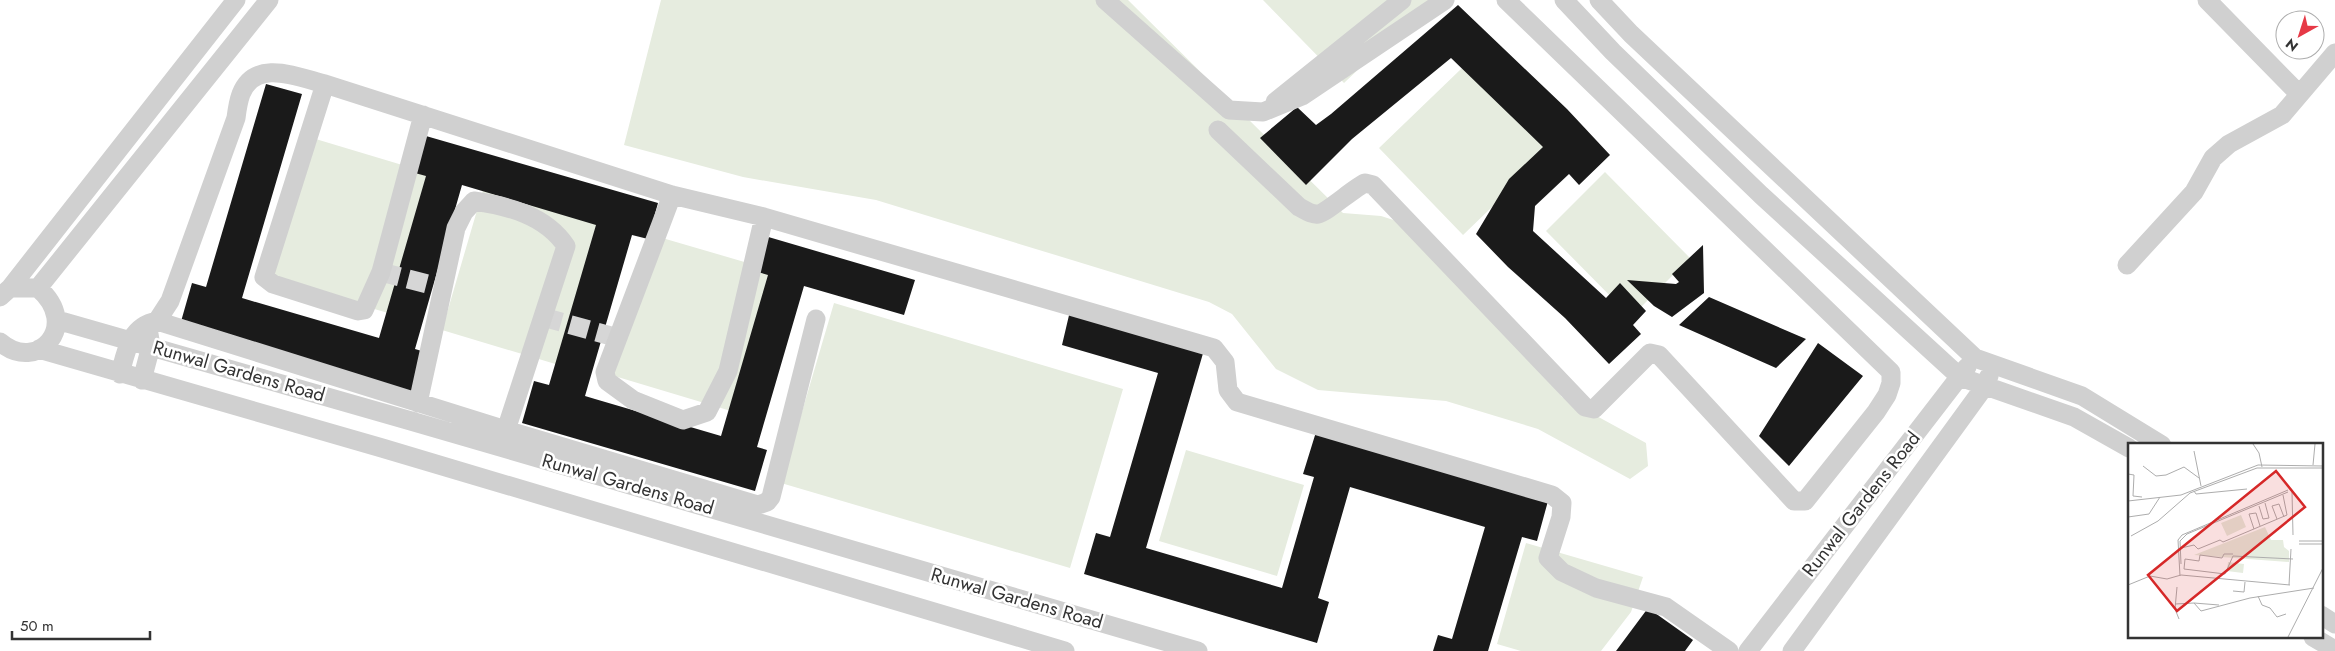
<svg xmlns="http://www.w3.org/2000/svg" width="2335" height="651" font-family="Jost,sans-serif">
  <rect width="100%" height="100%" fill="#fff"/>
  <path fill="#e6ecdf" d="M661,0H1128L1343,213L1381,216L1406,224L1506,321L1562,397L1646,443L1648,466L1630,479L1538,429L1446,401L1318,390L1276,369L1232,314L1209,302L876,200L743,177L624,145Z
    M1263,0H1431L1344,83Z
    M1487,44L1571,131L1463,235L1379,148Z
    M309,137L429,173L388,313L268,278Z
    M1605,172L1690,258L1631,317L1546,231Z
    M483,190L603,225L562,366L442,330Z
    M652,235L772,270L731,411L611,375Z
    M834,303L1123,389L1070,568L781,483Z
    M1186,450L1304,485L1277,576L1159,541Z
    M1526,543L1643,577L1631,612L1601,651H1521L1497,644Z"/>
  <path fill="#1a1a1a" d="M1458,5L1567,109L1610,155L1579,185L1569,174L1535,206L1533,231L1606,298L1620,283L1646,311L1633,325L1641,334L1609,364L1565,318L1508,267L1476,234L1509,179L1543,147L1451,58L1352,139L1306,185L1260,138L1297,107L1316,125L1331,114Z
    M266,84L302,94L242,298L252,301L379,338L426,176L415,173L426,136L658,203L648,239L632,235L585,396L595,399L721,436L768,275L754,271L765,236L915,280L904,315L804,286L757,447L767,450L755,491L522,423L534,381L549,385L596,225L462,185L415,349L425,352L413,394L180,325L192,283L206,287Z
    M1703,245L1704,293L1672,317L1654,306L1627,280L1676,284L1679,282L1672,274Z
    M1709,297L1806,339L1776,368L1679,325Z
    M1070,311L1204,350L1146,548L1282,588L1314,477L1303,474L1316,432L1548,501L1537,541L1522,537L1488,651H1433L1438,635L1452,639L1485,527L1350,487L1318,598L1329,602L1317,643L1084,574L1096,533L1110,537L1158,373L1062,345Z
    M1818,343L1863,376L1789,466L1759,436Z
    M1648,608L1693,640L1685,651H1616Z"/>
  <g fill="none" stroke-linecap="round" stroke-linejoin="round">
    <path stroke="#d6d6d6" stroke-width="19" stroke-dasharray="19 9" stroke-linecap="butt" d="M381,272L443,288
      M543,317L618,338"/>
    <path stroke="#d0d0d0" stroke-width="19" d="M1105,0L1229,110L1263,112L1302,96L1445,0
      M1564,0L1613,52L1761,195L1960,377L2074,417L2129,448
      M1599,0L1631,34L1975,358L2082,396L2162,445
      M2207,0L2299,94
      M325,84L264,277L273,284L358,311L364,310L381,272L423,115
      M1275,102L1402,0
      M1218,130L1299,207C1305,210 1311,215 1318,214C1326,213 1354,188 1365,183L1373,185L1585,407L1594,409L1650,353L1659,355L1794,501H1805L1876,412L1887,395L1891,383V372L1506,0
      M672,195L605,372L607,381L633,400L683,420L707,412L728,371L764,217
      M2127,265L2194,192L2213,158L2229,144L2282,115L2335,53
      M10,288L236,0
      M38,288L269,0
      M0,297L10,288H38C82,326 37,374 0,342
      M57,320L411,421L1198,651
      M157,321L506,430L758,505L767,502L771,497L816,319
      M39,349L382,448L1065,651
      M120,374C126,351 130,326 157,321L170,301L236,118C237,110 238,102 241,94C255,58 297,77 325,84L672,195L764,217L1214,348L1225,362L1228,390L1237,402L1552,495L1562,503L1561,517L1548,558L1562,572L1596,588L1666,607L1729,651
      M142,380L151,346L149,334
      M418,403L456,228L464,212L474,201C508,206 545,215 566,246L506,430
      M2321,615L2335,624
      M2313,637L2335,650
      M1748,651L1967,367
      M1792,651L1985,386L1989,376"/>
  </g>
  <g text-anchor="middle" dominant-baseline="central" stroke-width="5" stroke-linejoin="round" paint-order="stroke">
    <g font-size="19" fill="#333" stroke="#fff">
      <text transform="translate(239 371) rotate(16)">Runwal Gardens Road</text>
      <text transform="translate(628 484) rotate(16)">Runwal Gardens Road</text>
      <text transform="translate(1861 504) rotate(-52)">Runwal Gardens Road</text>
      <text transform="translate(1017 598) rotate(16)">Runwal Gardens Road</text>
    </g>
  </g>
  <g transform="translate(2128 443)">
    <rect width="195" height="195" fill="#fff"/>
    <path d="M113,72L118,84L99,93L93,80ZM137,84L143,97H155L156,104L161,108V119L66,112ZM100,119L116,121L115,130L99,128Z" fill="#e6ecdf"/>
    <path fill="none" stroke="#adadad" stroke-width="1" d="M125,1L131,10L134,24M66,8L73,43M185,22L187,1M15,23L28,33L38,32L56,24L71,35M0,31L6,32L5,53L14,54M66,48L68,51L119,46M164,49L165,92M0,58L53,52L130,22L195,23M131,63L135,76L141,75L137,60M0,74L21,71L32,54M149,76L144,63L151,61L156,74M126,86L121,71L128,70L132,83M3,93L30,78L62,50L129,25H195M171,98H195M171,101H195M53,105L66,102L70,106L92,97L95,99L159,72L155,52M105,111H96L94,115L72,112L71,118L57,116L56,126L97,131L105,113L165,116M53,121L52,98L59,91L160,49M52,133L50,97L54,92L160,47M0,142L22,133L39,136L53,132L162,142M161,142L163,106M49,144L47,166L51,176M105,148L116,149L117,139M130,153L134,162L142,165L149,174L158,171M66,160L91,162M47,161L66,160L73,168L122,155L186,145M160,194L195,125"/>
    <path fill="#d62828" fill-opacity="0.15" stroke="#d62828" stroke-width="2.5" d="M148,28L177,64L49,168L20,132Z"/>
    <rect width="195" height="195" fill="none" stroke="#333" stroke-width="2.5"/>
  </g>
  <g transform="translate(2300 35) rotate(219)"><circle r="24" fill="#ffffff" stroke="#adadad"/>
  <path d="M0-4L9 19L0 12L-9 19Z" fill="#e63946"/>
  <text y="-8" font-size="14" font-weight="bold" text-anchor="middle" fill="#333333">N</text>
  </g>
  <path d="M12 631v8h138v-8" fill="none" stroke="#333333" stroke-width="2.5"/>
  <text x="20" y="631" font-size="15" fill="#333333" stroke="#ffffff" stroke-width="4" paint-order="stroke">50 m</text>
</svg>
